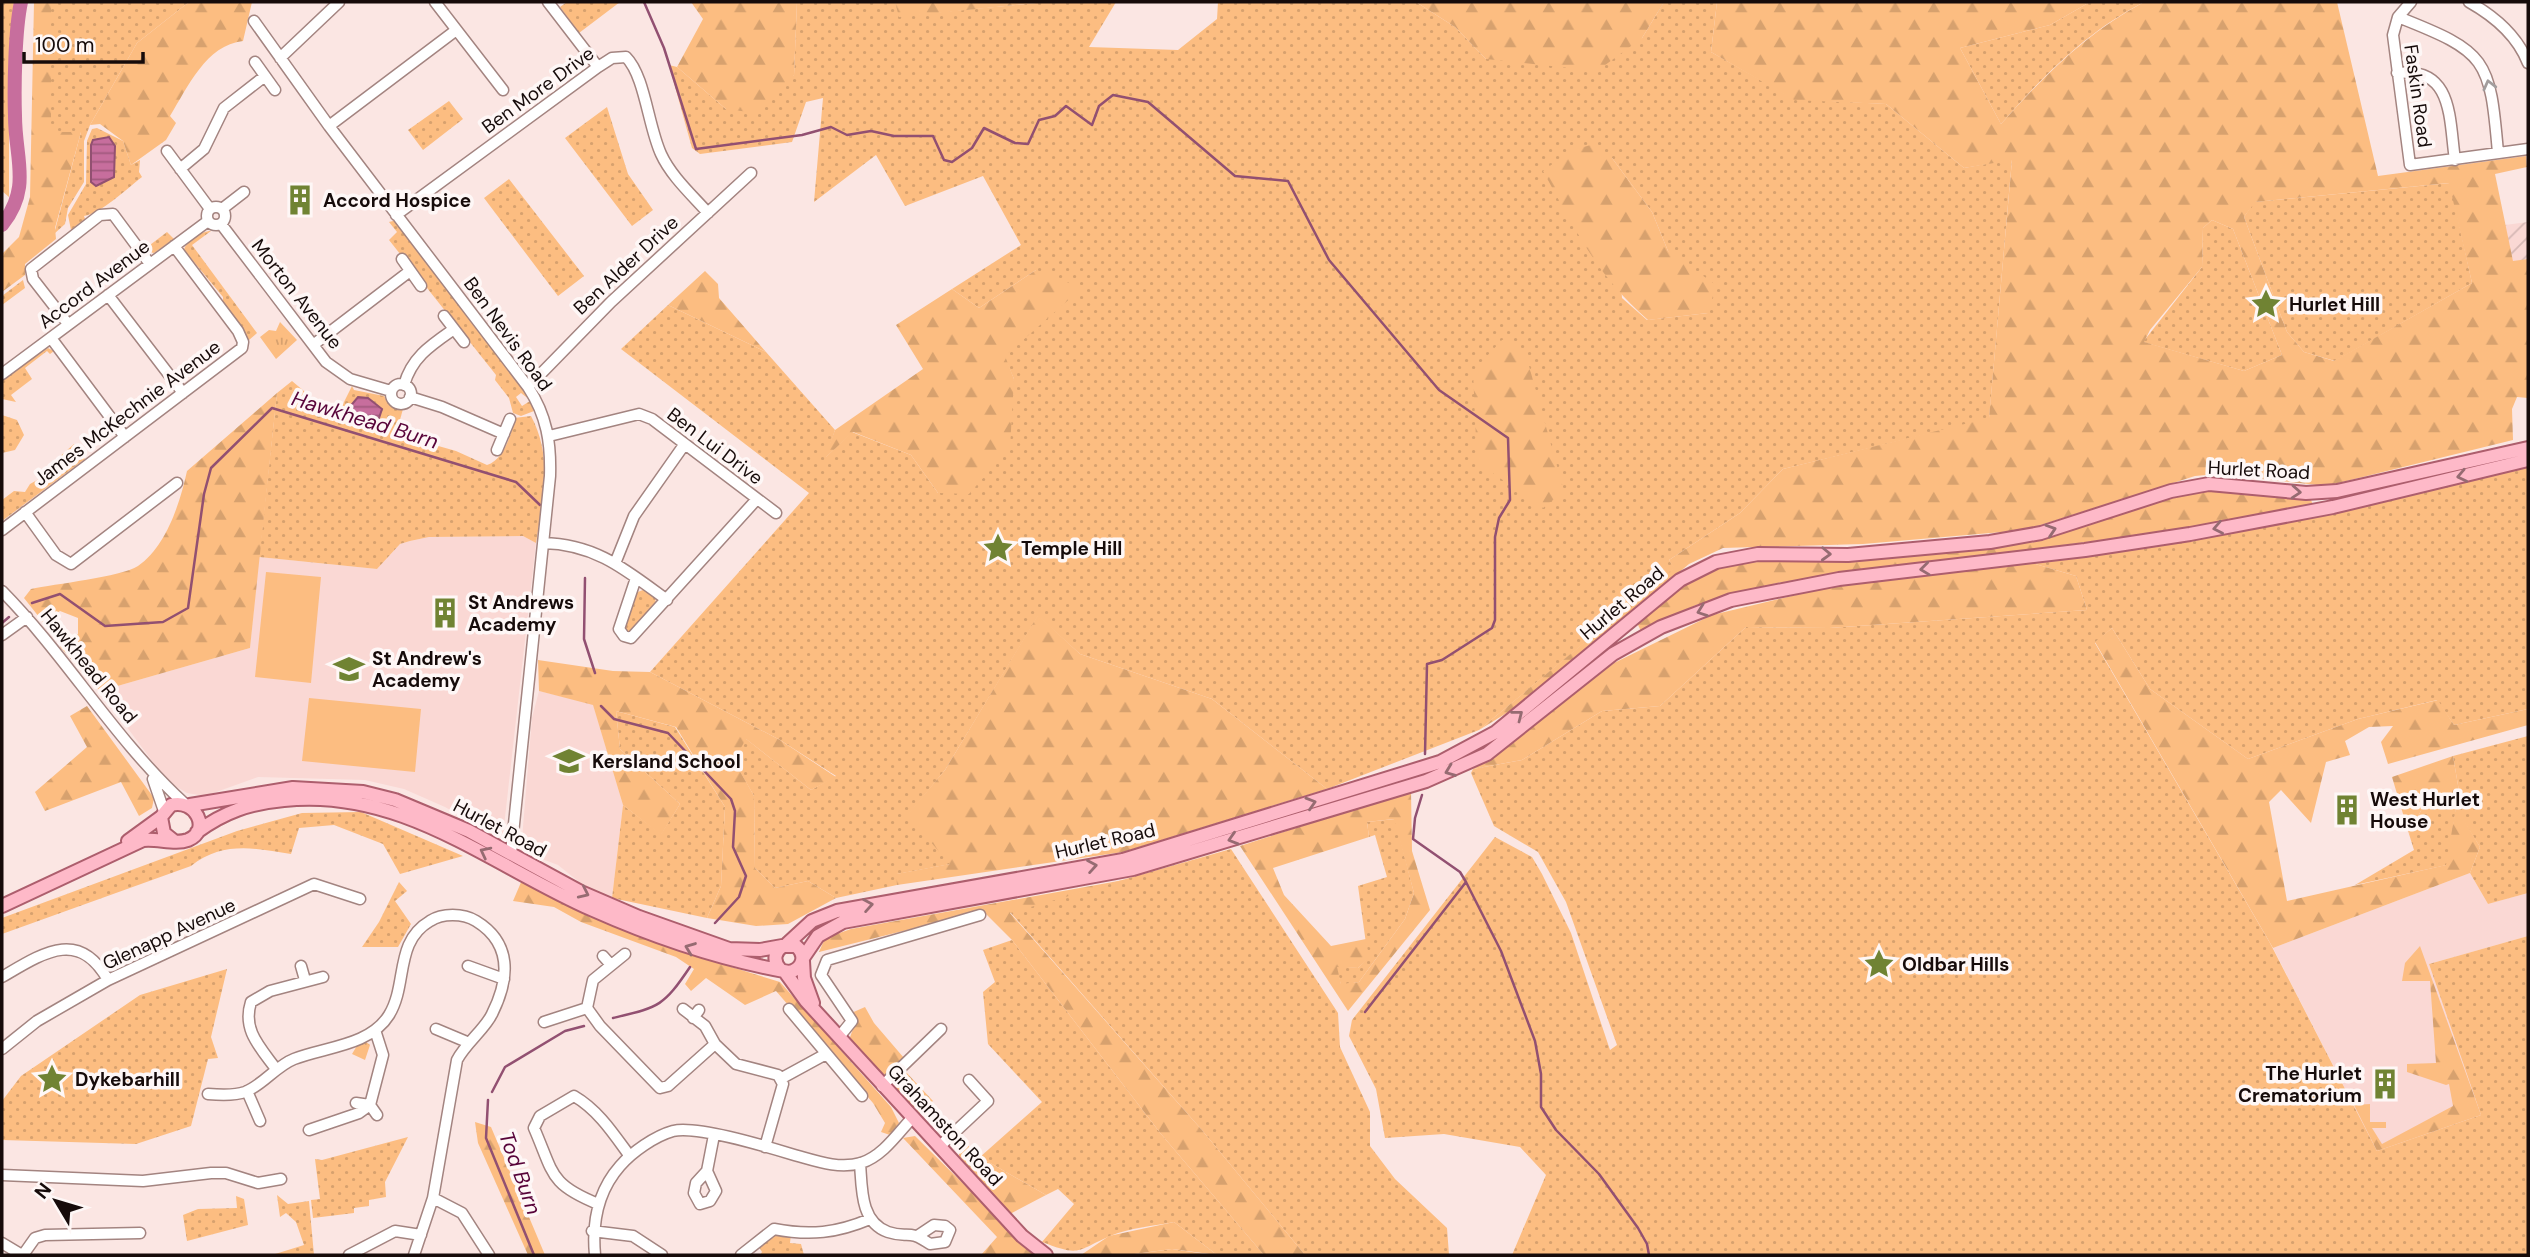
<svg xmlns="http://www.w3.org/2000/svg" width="2530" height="1257" font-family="'DM Sans',sans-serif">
  <defs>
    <pattern id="industrial-furrows" width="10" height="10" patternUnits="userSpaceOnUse" patternTransform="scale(1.75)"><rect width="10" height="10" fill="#fad8d4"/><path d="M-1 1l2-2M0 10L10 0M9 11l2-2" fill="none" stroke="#d6b8b5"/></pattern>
    <pattern id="grass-dots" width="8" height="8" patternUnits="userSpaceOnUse" patternTransform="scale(1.75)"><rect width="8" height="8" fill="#fcbd81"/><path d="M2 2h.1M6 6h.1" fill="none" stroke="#d7a16e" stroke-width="1.8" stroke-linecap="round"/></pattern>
    <pattern id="forest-firs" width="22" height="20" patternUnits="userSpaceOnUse" patternTransform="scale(1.75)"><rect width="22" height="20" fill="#fcbd81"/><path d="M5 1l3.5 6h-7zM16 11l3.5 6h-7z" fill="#d7a16e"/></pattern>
    <pattern id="park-tufts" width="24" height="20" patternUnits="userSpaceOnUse" patternTransform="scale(1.75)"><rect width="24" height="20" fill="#fcbd81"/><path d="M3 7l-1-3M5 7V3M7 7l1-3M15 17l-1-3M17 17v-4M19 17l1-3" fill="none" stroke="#d7a16e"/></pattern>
    <pattern id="water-rules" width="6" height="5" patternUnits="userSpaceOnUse" patternTransform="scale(1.75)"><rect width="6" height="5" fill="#c76e9d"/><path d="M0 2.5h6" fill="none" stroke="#a1597e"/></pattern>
  </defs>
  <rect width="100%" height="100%" fill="#fbe6e3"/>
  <path fill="#fad8d4" d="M523,536L536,543L503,835L495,836L445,807L404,789L365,780L258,777L205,796L187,793L167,781L100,691L250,648L259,557L377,569L400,544L410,541L429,537Z
    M539,691L593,704L623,805L612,898L583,885L558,865L521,851L532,718Z
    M2470,873L2488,904L2528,893V936L2429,964L2481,1115L2377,1151L2273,948Z"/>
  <path fill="url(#industrial-furrows)" d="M2528,222V259L2513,262L2505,225Z"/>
  <path fill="url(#grass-dots)" fill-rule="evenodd" d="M2,2H14L9,53V197L2,191Z
    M51,2H189L137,43L90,125L84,141V182L68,208L65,224L54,234L81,132L50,133Z
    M567,2H620L579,33L560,7Z
    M797,2H895L900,16L1046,2H1116L1089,47L1178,50L1217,19L1218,2H1416L1455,27L1486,59L1642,38L1664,2H1717L1711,52L1794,99L1886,104L1964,168L2012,159L1989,419L1783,469L1740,513L1669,560L1675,568L1479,730L1327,789L1212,699L1080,654L1038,616L945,770L908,815L951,864L897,874V885L836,898L808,881L775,888L755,868L754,796L734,761L745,738L811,790L836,776L780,740L650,672L809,493L621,349L668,305L766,352L835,430L826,457L852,432L911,455L938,493L966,492L1014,379L1004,356L1036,270L979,308L952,289L1021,245L983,176L905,206L876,155L814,202L823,98L806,102L792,142L700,154L692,148L669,65L677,67L726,109L794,75ZM1612,158L1652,212L1668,251L1708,313L1647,320L1622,298Z
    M2090,2H2144C2085,33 2044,75 2001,124L1960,48L2050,25Z
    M449,101L463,119L423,150L408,130Z
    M607,107L628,174L653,210L632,226L565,138Z
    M97,128L123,141L131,165L140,160L139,172L142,177C125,190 102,213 84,216L85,219L71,230L68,215L86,184L87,141L92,129ZM93,140L115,146L114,177L91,182Z
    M509,179L584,276L558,296L484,198Z
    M2450,183L2472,283L2335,361L2304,352L2287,332L2244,217L2254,202Z
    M397,220L525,389L530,400L521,393L516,397L522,406L530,401L534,411L521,416L513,413L509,398L495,380L496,375L389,240L397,232L389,222Z
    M2212,220L2233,229L2282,355L2244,371L2143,342L2202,267L2203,228Z
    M211,231L192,245L257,333L249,340L223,302V297L184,250C186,241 201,231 211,231Z
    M167,232L174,239L154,253L149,252L146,248Z
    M23,280L25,288L2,305V296Z
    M48,348L54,351L50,354L47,351L25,368L32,379L11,395L16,402L2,399V378Z
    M292,381L323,407L338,414L352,386L354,390L384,396L390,406L403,409L396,434L456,451L487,465C503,461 513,432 514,418L531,416C553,457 543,499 536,543L523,536L429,537L410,541L400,544L377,569L259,557L277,393Z
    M2,415L17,420L24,435L15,450L2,453Z
    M74,444L85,459L2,521V500L14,491L25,492L30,484L55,470L56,460Z
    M2528,464V709L2454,725L2437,700L2358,719L2248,759L2150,689L2112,628L2095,643L2270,943L2377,1151L2481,1115L2429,964L2528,936V1255H1512L1546,1175L1520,1147L1444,1134L1385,1138L1376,1089L1349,1036L1352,1020L1495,837L1532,857L1542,874L1571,933L1610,1050L1617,1045L1566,902L1538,852L1494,826L1471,773L1473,769L1522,760L1602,711L1660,706L1746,627L1829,628L2087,610L2076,576L2029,562Z
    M643,590L655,596L656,606L629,634L624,631L635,593Z
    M616,711L675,727L725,807L721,886L707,918L612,898L623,805L661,834L680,804L620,749Z
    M2528,736V893L2488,904L2470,873L2480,847L2456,809L2447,865L2355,885L2414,850L2409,834L2430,793L2459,791L2453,756Z
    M361,812L463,856L400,874L383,844L334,825L299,828L291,854C255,848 222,841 191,866L2,934V918L237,831L302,813Z
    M1395,819L1414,893L1405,919L1359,982L1341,985L1336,966L1358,968L1368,958L1358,886L1387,877L1375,835L1369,837L1367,822Z
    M1231,849L1338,1013L1340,1047L1370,1112V1146L1395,1179L1447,1228L1449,1255H1305L1201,1129L1010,912Z
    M399,882L407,891L395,901L411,924L398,947H362L379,922Z
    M1012,940L1161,1134L1264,1255H1217L1174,1222C1154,1226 1129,1228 1110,1236C1076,1251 1081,1257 1042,1242L1074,1204L1058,1189L1046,1195L980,1157L1042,1102L988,1044L983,992L995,982L983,950Z
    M227,969L211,1037L218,1058L208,1059L191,1126L136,1144L2,1140V1101L21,1076L140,995Z
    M408,1137L385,1182L386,1197L369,1200V1206L354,1208V1213L313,1218L311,1200L320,1199L315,1159L322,1160Z
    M277,1195L288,1204L309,1201L314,1255H272L304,1245L296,1222L286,1213L280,1217Z
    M236,1196L244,1199L248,1225L187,1241L183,1215L198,1209L237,1208Z
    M781,1232L791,1234L790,1243L801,1244L804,1255H760L762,1252L758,1245Z
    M1172,1249L1212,1255H1128Z"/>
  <path fill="url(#forest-firs)" fill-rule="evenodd" d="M34,2H51V132H81L55,228L56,239L25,264V275L2,292V254L19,237L30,197Z
    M189,2H252L243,41C206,45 188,87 170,116L176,123L166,140L131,165L123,141L100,124L90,125L137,43Z
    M691,2H797L794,75L756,113L726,109L677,67L703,19Z
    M895,2H1046L899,17Z
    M1416,2H1664L1642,38L1597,71L1486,59L1455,27Z
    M1717,2H2090L2050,25L1960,48L2001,124C2044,76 2086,33 2144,2H2337L2378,176L2526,156L2527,167L2495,174L2513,261L2528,259V398L2517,397L2512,409L2513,440L2326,486L2217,474L2195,476L2025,530L1863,544L1723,548L1689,564L1523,703L1479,730L1674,568L1669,560L1740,513L1783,469L1989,418L2012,160L1964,168L1886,104L1794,100L1711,52ZM2449,183L2472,283L2334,361L2304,352L2287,332L2244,217L2255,202ZM2212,220L2233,229L2282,355L2244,371L2144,342L2150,330L2202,267L2203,228Z
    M1594,144L1612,158L1652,212L1668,251L1716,285L1708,313L1648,320C1597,276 1575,229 1543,171L1570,151Z
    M1036,270L1082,288L1005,356L1014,379L1010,447L969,494L938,493L911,455L853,432L824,459L835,430L923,369L896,325L952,289L979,308Z
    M705,271L718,284L719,298L766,352L668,305Z
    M1511,337L1529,366L1564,491L1543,508L1477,462L1473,371L1502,340Z
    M277,393L250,648L100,691L60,647L78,634V618L60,611L43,622L24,598L31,589C54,584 121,577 138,566C166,547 180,503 187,471Z
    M2211,488L2311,500L2313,505L2169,531L1777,583L1696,605L1641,631L1637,623L1690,579L1734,563L1863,558L2035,542L2164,496Z
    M2029,562L2076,576L2087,610L1829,628L1746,627L1660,706L1602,711L1522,760L1473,769L1614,663L1712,615L1834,586Z
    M1038,615L1080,654L1212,699L1327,789L1123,852L897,885L896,874L950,864L907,815L945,770Z
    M2112,628L2150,689L2248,759L2358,719L2438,700L2454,725L2528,709V725L2388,764L2381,742L2393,726L2369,727L2345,741L2350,755L2326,762L2311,823L2281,790L2269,802L2287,901L2446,865L2456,807L2480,847L2470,873L2273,948L2095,642Z
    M538,660L613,671L650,672L780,740L836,777L811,790L746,739L734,760L754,796L755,868L775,888L808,881L836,898L788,924L756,926L707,918L721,886L725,807L676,727L616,711L620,749L680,804L661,835L623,805L593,705L539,691Z
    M87,706L154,798L152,808L139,816L121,782L45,811L35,792L87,747L70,716Z
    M2453,756L2459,791L2447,804L2430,793L2409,834L2392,777Z
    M1411,791L1412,851L1430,910L1348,1011L1240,846ZM1394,819L1414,893L1405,919L1359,982L1341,984L1337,967L1358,968L1369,958L1366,939L1331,946L1284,895L1273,868L1369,837L1367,822Z
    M522,880L590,917L686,953L780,982L891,1107L899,1123L890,1135L881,1132L885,1123L873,1103L776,991L745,1005L706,978L691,991L685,984L694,969L676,957L581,922L554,907L513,901Z
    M1124,880L1010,913L1201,1129L1305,1255H1264L1161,1134L1012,940L983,911L819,952L825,938L851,929Z
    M2420,946L2481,1115L2377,1151L2354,1105L2370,1104V1122H2386V1128H2372L2382,1144L2453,1106L2449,1084L2446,1085L2407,1072V1064L2436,1063L2430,981H2402L2405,963Z
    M865,1007L874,1023L910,1065L905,1071L933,1101L919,1114L849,1040L854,1026L849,1014Z
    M475,1122L491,1127L545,1255H528L478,1143Z
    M915,1136L1021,1241L1039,1255H981L997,1237L903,1138Z
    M959,1137L980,1157L1046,1195L1010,1214L959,1156Z
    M1174,1222L1217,1255L1172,1249L1127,1255H1081L1109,1236Z"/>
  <path fill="url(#park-tufts)" d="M280,322L297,340L276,359L260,337L269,330L276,331Z
    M365,1041L370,1045L365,1060L352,1054L358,1044Z"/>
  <path fill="#fcbd81" d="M266,572L321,577L311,683L255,677Z
    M309,698L421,709L415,772L302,761Z"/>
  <path fill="url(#water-rules)" stroke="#925071" stroke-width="2" d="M109,137L115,146L114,177L96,186L91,182V145L93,140Z
    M358,397L368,398L382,409L379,418L369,419L350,413L348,409Z"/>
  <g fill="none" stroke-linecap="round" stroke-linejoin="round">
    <path stroke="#925071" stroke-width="2.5" d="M644,2L664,48L696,149L802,135L831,127L847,135L871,131L894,136H933L944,160L952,162L972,148L984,128L1015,143L1028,144L1039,120L1055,116L1066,106L1092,125L1099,106L1113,95L1148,102L1235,176L1288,181L1329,260L1439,390L1508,438L1510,500L1499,518L1495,537V620L1492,628L1442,660L1427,664L1425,754
      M585,578L584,639L595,673
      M32,603L60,594L105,626L163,622L188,608L204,494L211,468L272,408L516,482L540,505
      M2,623L9,617
      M601,706L614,719L668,733L731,799L735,811L733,847L746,876L739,897L715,923
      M1466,882L1501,951L1535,1041L1541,1074V1107L1556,1130L1599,1174L1638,1228L1647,1244L1649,1255
      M1365,1012L1466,882L1460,872L1413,839L1415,818L1422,795
      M613,1018C659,1007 663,1007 690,967
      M492,1092L505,1067L565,1031L584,1026
      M488,1100L486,1138L534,1255"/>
    <path stroke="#c76e9d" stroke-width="14" d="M2,225C32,187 15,159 15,116C14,86 15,30 21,2"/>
    <g stroke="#a38480" stroke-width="13">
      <path id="minor" d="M435,2L503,90
        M548,2L598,67
        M2411,2L2398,17L2393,35L2410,165L2528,149
        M2469,2C2494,16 2517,35 2528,63
        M2398,17C2487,52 2490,58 2498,153
        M254,21L329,126L528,387C547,416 551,443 550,476L511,853
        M280,58L339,2
        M255,62L275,90
        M2397,73C2454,66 2449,120 2455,160
        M329,126L455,31
        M167,151L210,209
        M180,169L204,149L224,108L265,76
        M207 216a9 9 0 1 1 18 0a9 9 0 1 1-18 0Z
        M222,209L244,192
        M396,215L598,67L612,58L626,57C645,76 648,126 661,154C671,176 692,195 708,213
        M221,224L326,362L350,379L391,391
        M402,259L421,286
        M108,295L183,393
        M444,316L464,342
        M68,324L33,279L31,269L100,215L113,214L150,264
        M51,338L125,437
        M313,345L410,271
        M2,374L208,221
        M391 394a10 10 0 1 1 20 0a10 10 0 1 1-20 0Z
        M404,385C412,357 431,345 454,329
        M528,387L611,302L751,173
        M410,397L442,407L504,434
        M549,436L639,414L652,419L776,513
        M497,450L510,419
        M25,512L56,555L71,564L177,483
        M2,530L242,348L243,342L238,331L174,246
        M543,543C596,544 626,570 667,600
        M616,561L634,516L684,445
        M636,578L619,629L624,636L631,638L757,499
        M2,591C67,657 115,740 184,803
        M2,635L27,617
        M153,779L164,811
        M603,956L611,965
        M301,966L305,980
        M468,966L504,979
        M2,977C43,953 79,928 108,980
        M587,1008L593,980L625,954
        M683,1009L705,1026L715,1044
        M789,1009L862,1096
        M693,1018L699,1010
        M544,1022L587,1008L600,1026L660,1088L668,1086L715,1044L736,1064L778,1075L783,1084L765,1147
        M436,1029L467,1042
        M839,1037L852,1021L821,975L827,960L980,915
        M2,1049L37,1021L108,980L314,884L360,899
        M276,1069C260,1047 242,1030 251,1002L270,991L323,977
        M782,1078L826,1054
        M882,1086L941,1029
        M247,1091L260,1121
        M208,1094C220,1095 234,1096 245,1092C263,1085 276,1066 294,1059C324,1047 370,1046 389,1015C408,984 394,942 430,921C442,913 463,913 476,921C512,943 510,978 492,1014C485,1029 466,1043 457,1060L433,1198L414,1255
        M356,1103L370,1105L377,1115
        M309,1130L359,1113L370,1105L383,1055L375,1030
        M940,1146L988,1101L969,1080
        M860,1163C862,1188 860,1222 888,1232C909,1239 907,1228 930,1244L945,1242L950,1230L945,1226L934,1225L919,1235
        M707,1171L696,1183L694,1193L700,1204L710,1201L716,1191L707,1171L714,1135
        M2,1175L143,1181L211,1173H226L258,1183L281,1179
        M433,1198L462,1213L489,1255
        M598,1204C549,1184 554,1174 534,1128L540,1116L574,1096C598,1110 613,1133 629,1155
        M592,1231L633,1236L662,1255
        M2,1243L22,1255
        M23,1255L35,1238L45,1235L140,1233
        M349,1255L395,1231L421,1235
        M595,1255C592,1223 598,1191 620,1166C632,1152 655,1136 673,1131C698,1125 771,1148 798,1156C819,1162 840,1169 861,1163C883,1156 898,1133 913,1117
        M741,1255L774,1229C810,1236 837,1233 870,1219"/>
    </g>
    <g stroke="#ad5e6d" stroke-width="16">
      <path id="major" d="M190,805L293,788L363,792L395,800L469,831L581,892L639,917L729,949L760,950L782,946
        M197,832C224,812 250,803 284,800C402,787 492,866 593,910C656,938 722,960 789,972C803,969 807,955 796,946H783C774,952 773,961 780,969
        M128,841L161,817
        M2,906L143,840C157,838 175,845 188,840C212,830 195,798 171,805L161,817L164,833L174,841
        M787,944L812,921L837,911L1123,860L1440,762L1496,732L1680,580L1716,562L1758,554L1848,555L1990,542L2041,533L2171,491L2209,484L2306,493L2337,491L2528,448
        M803,958L818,936L843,922L1133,869L1426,781L1487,754L1613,654L1661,627L1731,600L1839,579L2085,550L2190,534L2333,507L2528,460
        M803,961L804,978L813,1003
        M785,972L806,1001L1022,1236L1046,1255"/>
    </g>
    <use href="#minor" stroke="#fff" stroke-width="10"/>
    <use href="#major" stroke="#feb9c8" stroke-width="12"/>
  </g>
  <defs><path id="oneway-chevron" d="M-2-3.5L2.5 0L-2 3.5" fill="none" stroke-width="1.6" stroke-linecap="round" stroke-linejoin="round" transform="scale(1.75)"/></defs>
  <use stroke="#a29d9d" href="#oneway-chevron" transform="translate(2489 85) rotate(-104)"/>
  <g stroke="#966b72">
    <use href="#oneway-chevron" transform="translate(2462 476) rotate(168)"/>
    <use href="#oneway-chevron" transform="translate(2296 492) rotate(4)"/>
    <use href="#oneway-chevron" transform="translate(2218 528) rotate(169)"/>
    <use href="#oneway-chevron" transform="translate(2051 530) rotate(-18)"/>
    <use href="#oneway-chevron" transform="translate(1826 554) rotate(2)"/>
    <use href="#oneway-chevron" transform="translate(1925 569) rotate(173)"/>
    <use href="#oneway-chevron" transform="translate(1702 611) rotate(160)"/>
    <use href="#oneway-chevron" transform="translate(1518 715) rotate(-38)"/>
    <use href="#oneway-chevron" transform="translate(1450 771) rotate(159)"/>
    <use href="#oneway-chevron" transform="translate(1311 803) rotate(-17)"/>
    <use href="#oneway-chevron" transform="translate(1233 839) rotate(163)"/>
    <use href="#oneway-chevron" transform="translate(485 852) rotate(-153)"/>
    <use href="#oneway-chevron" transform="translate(1092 866) rotate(-10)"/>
    <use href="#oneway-chevron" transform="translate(584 893) rotate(25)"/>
    <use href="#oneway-chevron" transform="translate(868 905) rotate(-10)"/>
    <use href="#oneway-chevron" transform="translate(690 948) rotate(-159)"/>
  </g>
  <defs>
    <g id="building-bare" transform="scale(2.415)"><path d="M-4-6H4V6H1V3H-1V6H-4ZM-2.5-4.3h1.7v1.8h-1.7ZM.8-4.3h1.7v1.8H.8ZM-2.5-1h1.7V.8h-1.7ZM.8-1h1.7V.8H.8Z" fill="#708333" stroke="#fef7f6" stroke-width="2.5" paint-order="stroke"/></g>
    <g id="sight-bare" transform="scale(2.415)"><path d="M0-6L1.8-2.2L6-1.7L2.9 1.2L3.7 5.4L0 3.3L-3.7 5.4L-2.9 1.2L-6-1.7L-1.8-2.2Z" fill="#708333" stroke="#fef7f6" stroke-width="2.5" paint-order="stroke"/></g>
    <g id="school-bare" transform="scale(2.415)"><path d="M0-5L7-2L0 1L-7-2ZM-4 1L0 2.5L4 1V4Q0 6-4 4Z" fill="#708333" stroke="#fef7f6" stroke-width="2.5" paint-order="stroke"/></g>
  </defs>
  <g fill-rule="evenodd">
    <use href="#building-bare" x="300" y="200"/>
    <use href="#sight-bare" x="2266" y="304"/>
    <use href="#sight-bare" x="998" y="548"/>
    <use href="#building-bare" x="445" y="613"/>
    <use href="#school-bare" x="349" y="669"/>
    <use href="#school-bare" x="569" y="761"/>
    <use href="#building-bare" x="2347" y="810"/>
    <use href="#sight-bare" x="1879" y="964"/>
    <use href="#sight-bare" x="52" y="1079"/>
    <use href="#building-bare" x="2385" y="1084"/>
  </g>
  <g text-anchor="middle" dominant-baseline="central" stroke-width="7" stroke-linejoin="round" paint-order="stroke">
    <g font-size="19" fill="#160b0a" stroke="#fef7f6">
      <text transform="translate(538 90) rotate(-36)">Ben More Drive</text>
      <text transform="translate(2418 96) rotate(82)">Faskin Road</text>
      <text transform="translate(626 265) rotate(-43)">Ben Alder Drive</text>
      <text transform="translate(94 284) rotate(-37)">Accord Avenue</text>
      <text transform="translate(297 294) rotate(52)">Morton Avenue</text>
      <text transform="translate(508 334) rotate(54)">Ben Nevis Road</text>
      <text transform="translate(127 413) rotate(-37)">James McKechnie Avenue</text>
      <text transform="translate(715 446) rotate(37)">Ben Lui Drive</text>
      <text transform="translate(2259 470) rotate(3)">Hurlet Road</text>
      <text transform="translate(1622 603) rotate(-40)">Hurlet Road</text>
      <text transform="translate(89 666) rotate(51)">Hawkhead Road</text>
      <text transform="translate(500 828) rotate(28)">Hurlet Road</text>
      <text transform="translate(1105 841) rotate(-13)">Hurlet Road</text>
      <text transform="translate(169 934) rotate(-25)">Glenapp Avenue</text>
      <text transform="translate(945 1125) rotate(47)">Grahamston Road</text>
    </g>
    <g font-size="19" font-weight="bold" fill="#160b0a" stroke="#fef7f6" text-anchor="start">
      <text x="323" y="200">Accord Hospice</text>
      <text x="2289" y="304">Hurlet Hill</text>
      <text x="1021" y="548">Temple Hill</text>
      <text x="468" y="602">St Andrews<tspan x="468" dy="22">Academy</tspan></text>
      <text x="372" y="658">St Andrew's<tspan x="372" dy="22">Academy</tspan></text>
      <text x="592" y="761">Kersland School</text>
      <text x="2370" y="799">West Hurlet<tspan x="2370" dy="22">House</tspan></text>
      <text x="1902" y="964">Oldbar Hills</text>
      <text x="2362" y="1073" text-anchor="end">The Hurlet<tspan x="2362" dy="22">Crematorium</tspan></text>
      <text x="75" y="1079">Dykebarhill</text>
    </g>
    <g font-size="21" font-style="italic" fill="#58043a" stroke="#fef7f6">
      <text transform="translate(365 420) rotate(17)">Hawkhead Burn</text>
      <text transform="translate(520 1173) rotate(70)">Tod Burn</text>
    </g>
  </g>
  <rect width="2530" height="1257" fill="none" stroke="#160b0a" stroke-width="7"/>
  <g transform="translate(56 1201) rotate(308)" stroke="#fef7f6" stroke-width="5" paint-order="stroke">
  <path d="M0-5L12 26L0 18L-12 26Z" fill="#160b0a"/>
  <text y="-10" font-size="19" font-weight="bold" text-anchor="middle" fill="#160b0a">N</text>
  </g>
  <path d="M24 52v10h119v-10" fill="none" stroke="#160b0a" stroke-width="3.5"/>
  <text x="35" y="52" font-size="21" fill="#160b0a" stroke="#fef7f6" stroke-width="5" paint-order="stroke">100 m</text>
</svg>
